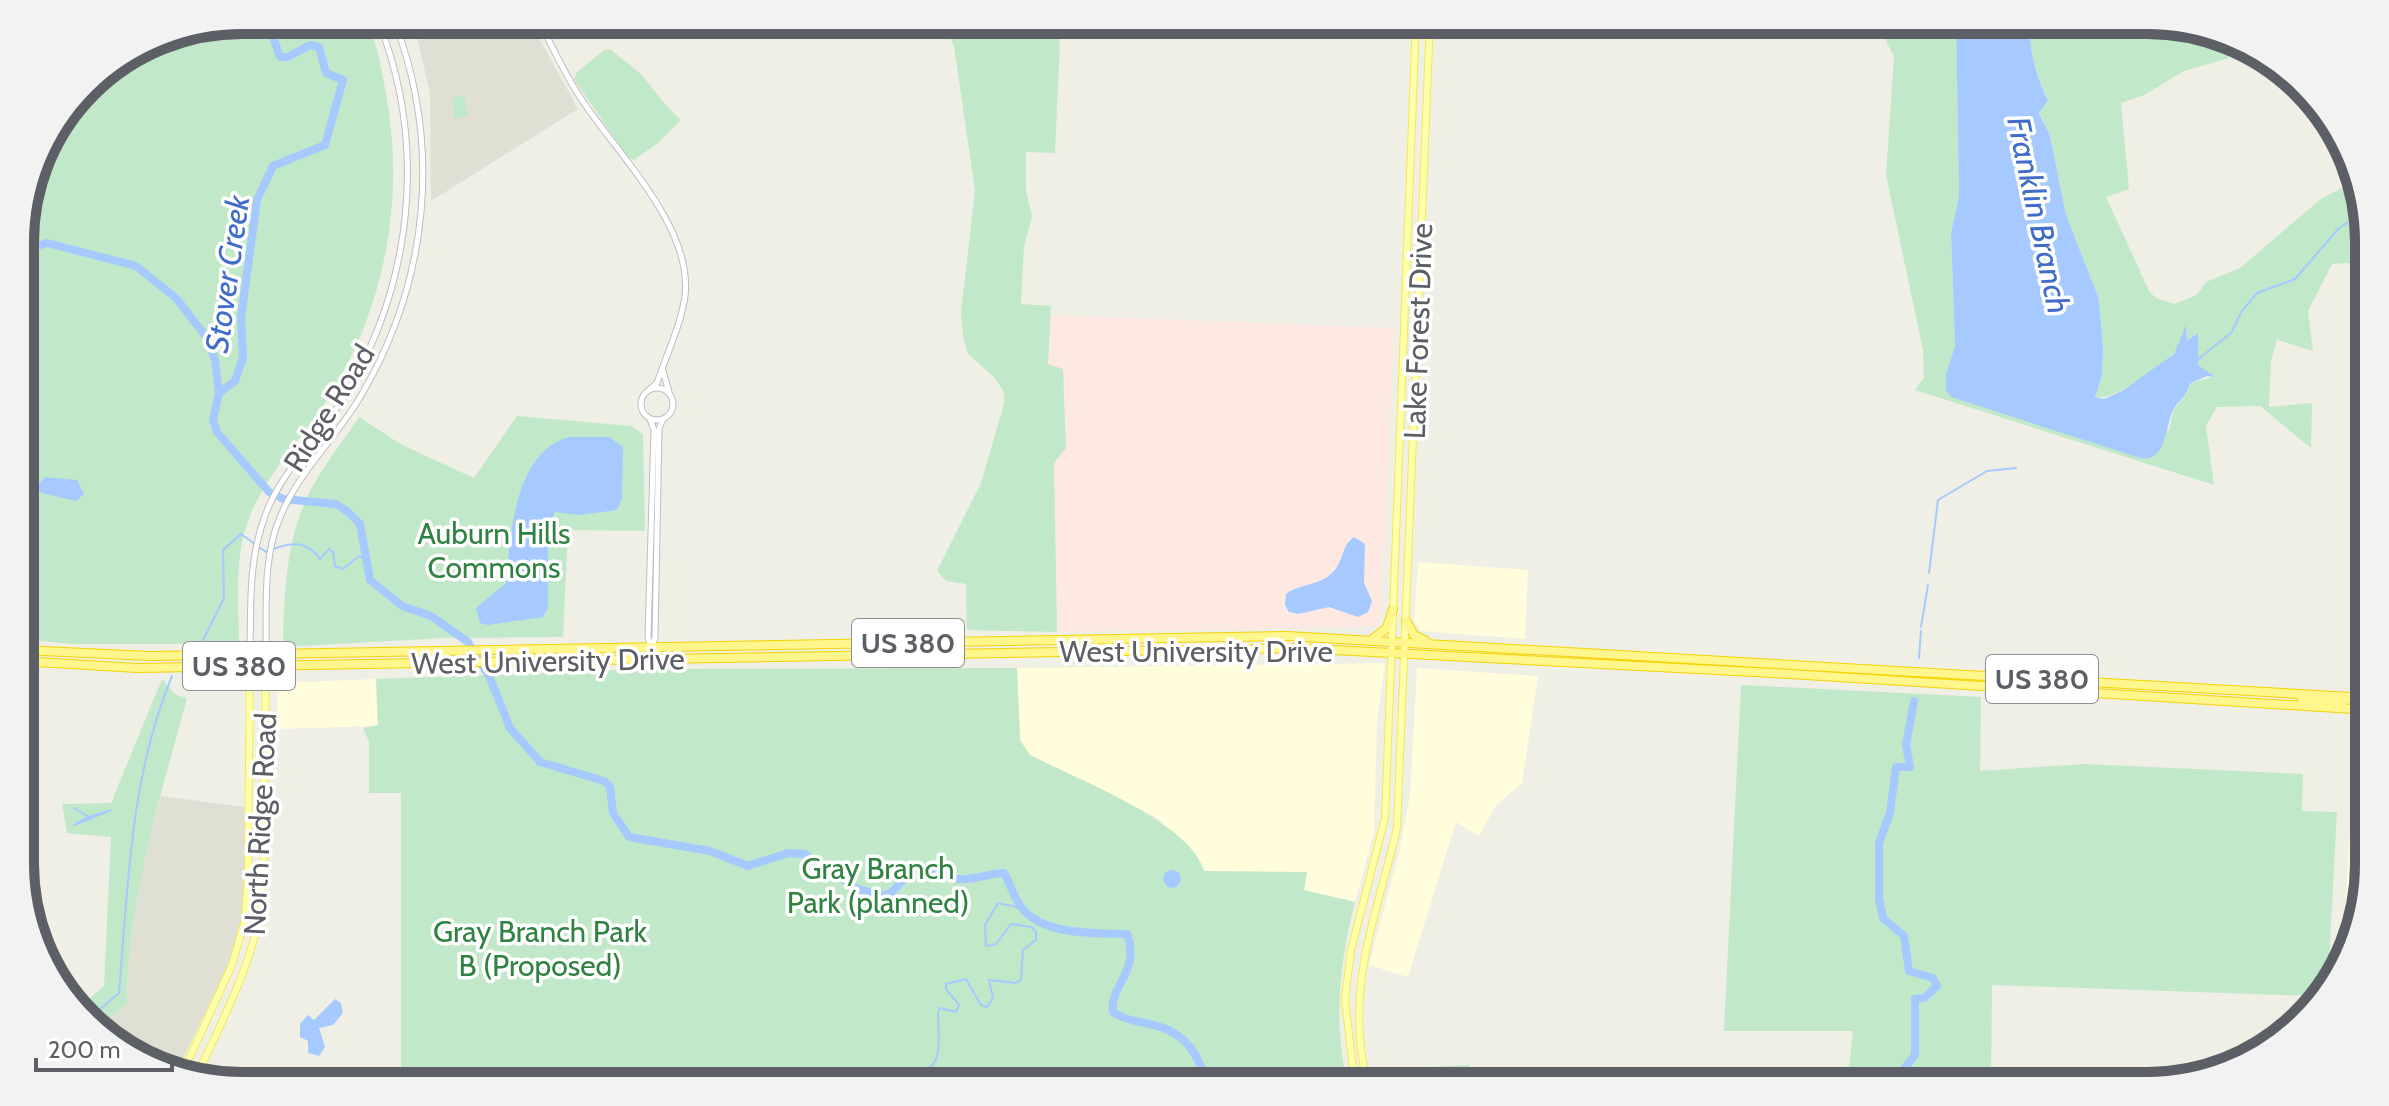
<svg xmlns="http://www.w3.org/2000/svg" width="2389" height="1106" font-family="Cabin,sans-serif">
  <rect width="100%" height="100%" fill="#f0efe5"/>
  <path fill="#fffddb" d="M1418,562L1528,570L1525,639L1421,631L1414,621Z
    M1385,663L1377,720L1374,833L1355,902L1304,890L1307,872L1204,871L1158,818L1030,755L1020,740L1017,668Z
    M1417,668L1538,676L1522,783L1496,805L1479,836L1456,822L1408,977L1369,965L1399,853L1410,795Z
    M376,679L378,726L278,729L277,683Z
    M2361,719L2369,720V865L2352,950L2342,961L2357,722Z"/>
  <path fill="#e0dfd3" d="M413,20H529L578,109L431,201L430,93Z
    M161,796L244,807L246,875L241,929L225,972L176,1073L156,1069L101,1026L127,1004L128,966L140,873Z"/>
  <path fill="#fde9e1" d="M1050,315L1395,328L1379,627L1057,632L1054,463L1066,448L1048,364Z"/>
  <path fill="#c1e8c8" d="M242,20H366C377,43 381,65 385,89C406,196 386,305 329,397C302,440 264,475 247,524C234,561 239,606 239,644H71L21,639V227L43,143L95,75L157,37Z
    M941,20H1138L1136,34L1080,22L1060,39L1055,153L1026,152V191L1032,216L1024,247L1021,304L1051,306L1048,364L1063,369L1066,448L1054,463L1057,632L967,630L966,584L946,581L937,571L981,483L1004,404V392L994,377L968,354L963,336L961,312L975,191L954,46Z
    M1876,20H1956L1959,195L1951,233L1955,346L1946,374L2169,431L2173,411L2188,391V384L2213,377L2198,365L2197,334L2187,341L2186,326C2183,335 2179,349 2172,355C2158,366 2110,405 2095,396L2102,376L2103,348L2099,299L2066,215L2050,136L2039,112L2048,99C2037,80 2028,47 2030,24L2018,20H2147L2217,34L2229,58L2184,71L2144,95L2121,103L2129,189L2106,197L2149,291L2156,298L2174,304L2197,295L2206,282L2240,268L2322,198L2354,182L2367,213V274L2348,263L2332,264L2308,311L2313,351L2277,340L2271,361L2269,407L2312,403L2311,448L2260,406L2217,407L2206,426L2214,485L1915,390L1924,378L1923,350L1886,175L1894,57Z
    M610,49C621,59 635,67 644,78C657,93 665,106 681,120L658,143L634,160L627,157L574,79L577,72L604,50Z
    M464,95L468,116L454,118L452,98Z
    M517,416L631,426L643,434L645,531L568,530L563,637L443,638L283,647C284,593 286,532 314,484C327,461 344,440 359,417L402,445L474,478Z
    M1017,668L1020,740L1030,755C1076,779 1191,822 1204,871L1307,872L1304,890L1355,902C1339,964 1333,1023 1348,1086H401V793H369V742L363,728L378,725L376,679L650,669Z
    M162,679L176,695L187,698C160,799 128,898 127,1004L101,1026L78,1009L104,986L111,837L67,833L62,804L111,803Z
    M1741,685L1981,697L1980,771L2084,764L2303,774L2302,811L2337,812L2328,979L2313,996L1992,985L1991,1086H1847L1853,1031H1724Z
    M1469,1065L1475,1086H1375L1374,1081L1382,1069Z"/>
  <path fill="#a6c9ff" d="M1956,20H2018L2030,24C2028,47 2037,80 2048,100L2039,113L2050,136L2066,215L2099,299L2103,348L2102,376L2095,397L2104,399L2122,391L2174,354L2186,325L2187,341L2198,333V365L2215,377L2207,376L2189,384C2188,396 2177,401 2172,412C2165,430 2165,466 2137,457L1951,397L1946,390V374L1955,346L1951,233L1959,195Z
    M569,437H609L623,447L622,499L617,510L579,515L555,512L548,528V608L543,617L488,625L480,623L476,608L506,583C510,537 514,452 569,437Z
    M45,477L77,480L84,494L76,501L42,493L36,487Z
    M1354,537L1365,544L1364,583L1372,601L1368,612L1358,617L1329,607L1298,614L1289,612L1285,605L1286,594C1301,583 1321,586 1334,571C1344,560 1341,546 1354,537Z
    M1163 879a9 9 0 1 1 18 0a9 9 0 1 1-18 0Z
    M335,999L341,1003L343,1013L333,1025L319,1028L325,1047L319,1056L308,1053V1041L300,1037V1024L308,1015L314,1020Z"/>
  <g fill="none" stroke-linecap="round" stroke-linejoin="round">
    <path stroke="#a6c9ff" stroke-width="2" d="M2196,361L2231,333L2242,311L2257,293L2295,279L2339,228L2366,211
      M1929,573L1938,500L1987,471L2016,468
      M1921,627L1928,585
      M199,648L224,598L223,550L241,534L266,552C286,543 306,538 320,559L329,549L333,552L335,566L343,569L359,556L364,559
      M1919,658L1921,631
      M74,808L89,817L111,810L74,825L89,817
      M90,1018L119,993C128,886 130,777 172,676
      M892,1086C942,1066 940,1067 938,1013L940,1008L956,1012L959,1005L946,989V984L966,979L981,1005L987,1007L993,998L989,980L1016,983L1021,980L1023,950L1036,940V932L1031,927L1011,924L996,944L986,946L985,925L998,903L1022,908"/>
    <path stroke="#a6c9ff" stroke-width="8" d="M21,251L47,243L136,266L176,298L207,338L215,360L219,393L213,420L217,432L269,492L283,499L336,504L348,512L360,524L370,580L402,606L431,616L468,642L490,678L510,728L540,762L604,781L610,787L613,813L629,837L710,851L748,866L788,853L805,854L856,888L881,896L891,893L915,867C933,865 941,877 958,879C973,881 989,873 1004,873C1010,884 1014,897 1021,907C1043,936 1095,933 1127,934C1141,972 1109,985 1113,1012C1125,1020 1136,1021 1150,1024C1186,1032 1198,1053 1208,1086
      M219,393L235,381L243,357L241,318L257,200L273,166L325,145L343,80L326,73L319,47L310,45L288,57H280L272,34L274,20
      M1890,1086L1915,1055V999L1924,998L1937,986L1933,978L1909,971L1904,936L1883,918L1879,899V843L1890,813L1896,767H1910L1906,745L1914,701"/>
    <g stroke="#bdbec4" stroke-width="7">
      <path id="minor" d="M539,20C552,47 565,75 582,100C618,155 693,227 685,296C681,325 666,356 657,383L650,389
        M663,371L669,392
        M641 404a16 16 0 1 1 32 0a16 16 0 1 1-32 0Z
        M650,419L654,430L648,637L651,647
        M2358,508H2368
        M652,646L655,638L659,429L663,419
        M266,653C267,608 262,557 281,515C300,470 338,436 362,394C429,279 442,145 394,20
        M250,654C251,608 248,561 265,516C280,473 318,438 342,400C413,286 428,145 378,20"/>
    </g>
    <g stroke="#f8e756" stroke-width="8">
      <path id="major" d="M182,1074L232,965L245,920L248,875L250,654
        M196,1077C224,1017 254,962 263,896L266,654
        M1355,1086L1345,999L1351,950L1385,818L1416,20
        M1368,1086C1343,991 1376,919 1397,828L1430,20"/>
    </g>
    <g stroke="#f5d300" stroke-width="10">
      <path id="highway" d="M1406,621L1414,635L1426,641
        M1373,639L1387,628L1393,609
        M21,650L150,656L1287,636L2369,698
        M21,661L137,668L1295,648L1773,673L2369,710
        M2302,700L2342,702L2351,698"/>
    </g>
    <use href="#minor" stroke="#fff" stroke-width="5"/>
    <use href="#major" stroke="#feffab" stroke-width="6"/>
    <use href="#highway" stroke="#fff68d" stroke-width="8"/>
  </g>
  <g text-anchor="middle" dominant-baseline="central" stroke-width="7" stroke-linejoin="round" paint-order="stroke">
    <g fill="#fff" stroke="#8e8f94" stroke-width="2">
      <rect x="852" y="619" width="112" height="48" rx="6"/>
      <rect x="183" y="642" width="112" height="48" rx="6"/>
      <rect x="1986" y="655" width="112" height="48" rx="6"/>
    </g>
    <g font-size="28" font-weight="bold" fill="#5d5f66">
      <text x="908" y="643">US 380</text>
      <text x="239" y="666">US 380</text>
      <text x="2042" y="679">US 380</text>
    </g>
    <g font-size="30" fill="#5d5f66" stroke="#fff">
      <text transform="translate(1418 331) rotate(-88)">Lake Forest Drive</text>
      <text transform="translate(329 408) rotate(-58)">Ridge Road</text>
      <text x="1196" y="651">West University Drive</text>
      <text transform="translate(548 661) rotate(-1)">West University Drive</text>
      <text transform="translate(260 824) rotate(-87)">North Ridge Road</text>
    </g>
    <g font-size="30" fill="#308242" stroke="#fff">
      <text x="494" y="533">Auburn Hills<tspan x="494" dy="34">Commons</tspan></text>
      <text x="878" y="868">Gray Branch<tspan x="878" dy="34">Park (planned)</tspan></text>
      <text x="540" y="931">Gray Branch Park<tspan x="540" dy="34">B (Proposed)</tspan></text>
    </g>
    <g font-size="32" font-style="italic" fill="#426cc9" stroke="#fff">
      <text transform="translate(2039 215) rotate(78)">Franklin Branch</text>
      <text transform="translate(227 274) rotate(-82)">Stover Creek</text>
    </g>
  </g>
  <path d="M0 0H2389V1106H0ZM242 34H2147A208 208 0 0 1 2355 242V864A208 208 0 0 1 2147 1072H242A208 208 0 0 1 34 864V242A208 208 0 0 1 242 34Z" fill="#f2f2f3" fill-rule="evenodd"/>
  <path fill="none" stroke="#5d5f66" stroke-width="10" d="M242 34H2147A208 208 0 0 1 2355 242V864A208 208 0 0 1 2147 1072H242A208 208 0 0 1 34 864V242A208 208 0 0 1 242 34Z"/>
  <path d="M36 1058v12h136v-12" fill="none" stroke="#5d5f66" stroke-width="4"/>
  <text x="48" y="1058" font-size="24" fill="#5d5f66" stroke="#ffffff" stroke-width="6" paint-order="stroke">200 m</text>
</svg>
